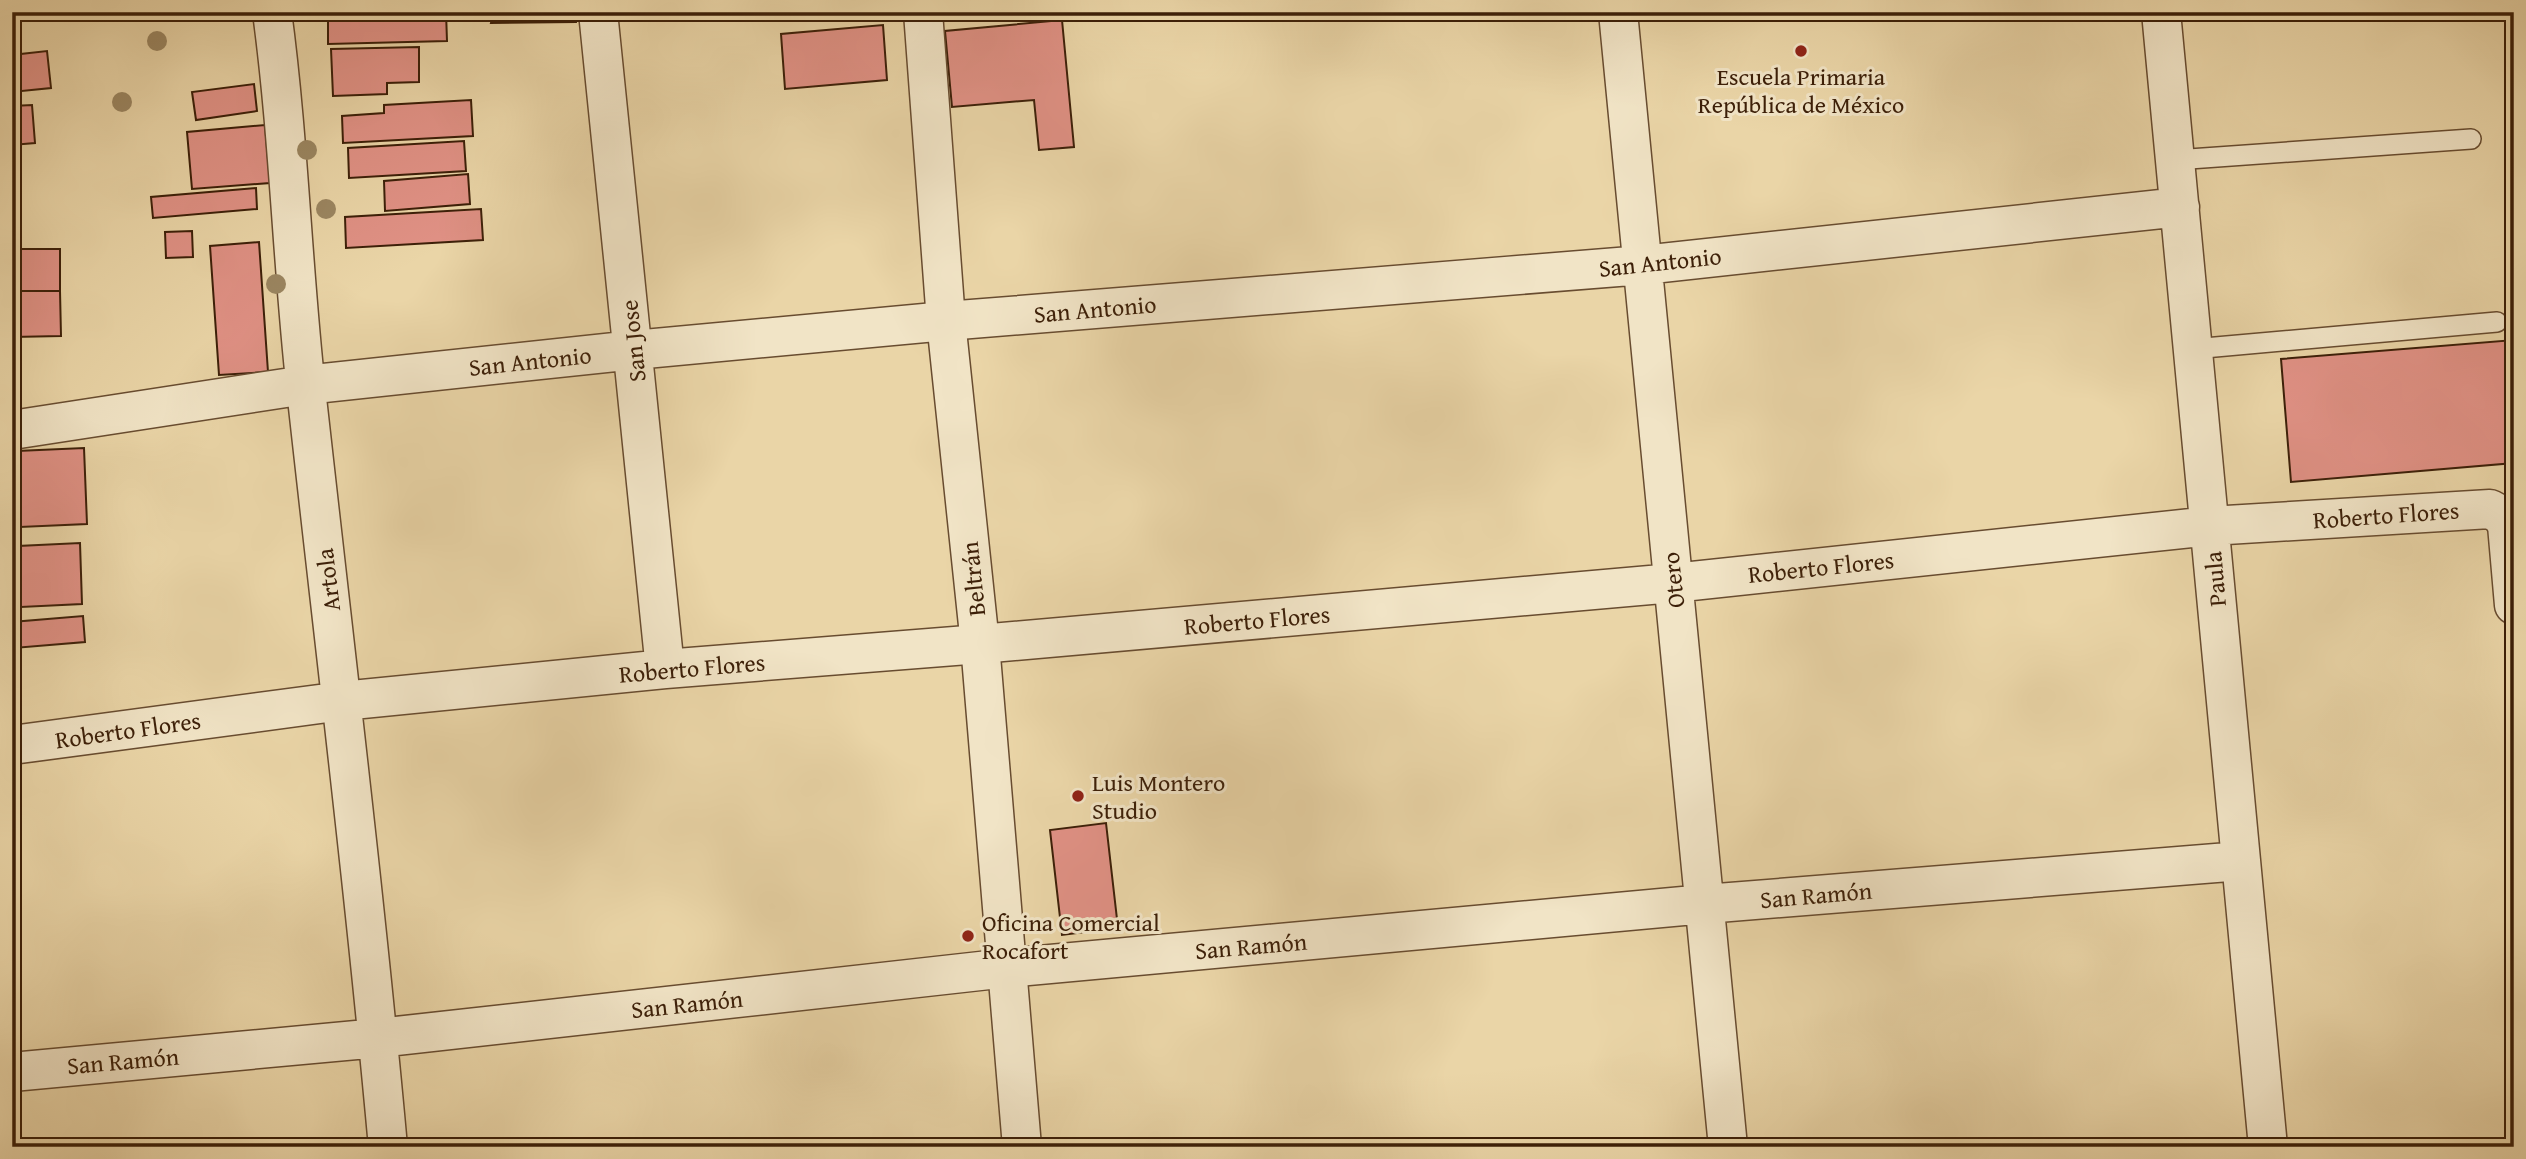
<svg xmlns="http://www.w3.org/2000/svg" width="2526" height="1159" font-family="'Gentium Book Plus',serif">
  <rect width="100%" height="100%" fill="#ead5a7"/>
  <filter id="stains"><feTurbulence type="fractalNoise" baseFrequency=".00286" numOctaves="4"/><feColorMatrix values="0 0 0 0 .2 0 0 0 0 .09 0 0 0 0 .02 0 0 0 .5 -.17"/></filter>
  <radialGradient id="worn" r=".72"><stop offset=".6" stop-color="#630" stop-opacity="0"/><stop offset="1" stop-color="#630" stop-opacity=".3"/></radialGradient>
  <path fill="#e09185" stroke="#3c1f08" stroke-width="2" d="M328,12H446L447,41L328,44Z
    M494,12H577L576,22L491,23Z
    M1062,20L1074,147L1039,150L1034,100L952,107L945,31Z
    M883,25L887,80L785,89L781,34Z
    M419,47V82L387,83V94L333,96L331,49Z
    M47,51L51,88L12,92V55Z
    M254,84L257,111L196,120L192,92Z
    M471,100L473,136L343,143L342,116L384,113V105Z
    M32,105L35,143L12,145V106Z
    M265,125L270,183L192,189L187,132Z
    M464,141L466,171L349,178L348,148Z
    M468,174L470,204L385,211L384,181Z
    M256,188L257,209L153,218L151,197Z
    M481,209L483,240L346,248L345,217Z
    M192,231L193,257L166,258L165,232Z
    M259,242L268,372L219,375L210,246Z
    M12,249H60V291H12Z
    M12,291H60L61,336L12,337Z
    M2514,340V463L2291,482L2281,359Z
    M84,448L87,524L20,527L17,451Z
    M80,543L82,604L21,607L18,546Z
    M83,616L85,642L14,648L12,622Z
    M1106,823L1118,928L1062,935L1050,830Z"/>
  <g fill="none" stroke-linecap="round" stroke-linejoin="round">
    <g stroke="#684c30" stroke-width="22">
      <path id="service" d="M2175,160L2471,139
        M2193,349L2497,322"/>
    </g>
    <g stroke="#684c30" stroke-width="41">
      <path id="minor" d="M272,12C289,137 292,264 306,389C334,642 365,894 388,1147
        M598,12L665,669
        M1618,12L1728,1147
        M2161,12L2268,1147
        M12,430L305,385L634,350L946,321L1643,265L2180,207
        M12,745L342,701L665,669L980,644L1673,583L2210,526L2490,509L2501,515L2507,525L2514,605
        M12,1072L378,1038L1007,968L1705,904L2241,861"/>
    </g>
    <g stroke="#684c30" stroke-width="41">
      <path id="tertiary" d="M923,12L946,321L980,644L1022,1147"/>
    </g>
    <use href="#service" stroke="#f1e4c6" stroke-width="19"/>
    <use href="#minor" stroke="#f1e4c6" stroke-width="38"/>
    <use href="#tertiary" stroke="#f1e4c6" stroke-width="38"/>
  </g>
  <g fill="#9b8661">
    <circle cx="157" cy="41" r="10"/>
    <circle cx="122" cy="102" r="10"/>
    <circle cx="307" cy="150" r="10"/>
    <circle cx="326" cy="209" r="10"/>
    <circle cx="276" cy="284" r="10"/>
  </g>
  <g fill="#8f2418" stroke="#f1e4c6" stroke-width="2.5">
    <circle cx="1801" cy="51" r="7"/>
    <circle cx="1078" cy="796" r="7"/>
    <circle cx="968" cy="936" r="7"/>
  </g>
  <g text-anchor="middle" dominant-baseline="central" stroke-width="6" stroke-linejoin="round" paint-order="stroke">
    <g font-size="24" fill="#3c1f08" stroke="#f1e4c6" text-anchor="start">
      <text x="1801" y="76" text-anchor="middle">Escuela Primaria<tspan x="1801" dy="28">República de México</tspan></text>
      <text x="1092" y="782">Luis Montero<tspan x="1092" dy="28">Studio</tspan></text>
      <text x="982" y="922">Oficina Comercial<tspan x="982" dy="28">Rocafort</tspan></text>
    </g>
    <g font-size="24" fill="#3c1f08" stroke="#f1e4c6">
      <text transform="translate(1660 262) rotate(-6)">San Antonio</text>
      <text transform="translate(1095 309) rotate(-5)">San Antonio</text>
      <text transform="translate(633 341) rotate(-96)">San Jose</text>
      <text transform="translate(530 361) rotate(-6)">San Antonio</text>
      <text transform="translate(2386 515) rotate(-4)">Roberto Flores</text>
      <text transform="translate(1821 567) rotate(-6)">Roberto Flores</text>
      <text transform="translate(973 579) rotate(-96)">Beltrán</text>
      <text transform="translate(2215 579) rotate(-95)">Paula</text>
      <text transform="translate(328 580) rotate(-97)">Artola</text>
      <text transform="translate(1673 580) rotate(-96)">Otero</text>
      <text transform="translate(1257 620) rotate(-5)">Roberto Flores</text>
      <text transform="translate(692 668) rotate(-5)">Roberto Flores</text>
      <text transform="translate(128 730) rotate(-8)">Roberto Flores</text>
      <text transform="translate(1816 895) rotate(-5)">San Ramón</text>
      <text transform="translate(1251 946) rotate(-5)">San Ramón</text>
      <text transform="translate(687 1004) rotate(-6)">San Ramón</text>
      <text transform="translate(123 1061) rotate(-5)">San Ramón</text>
    </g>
  </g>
  <rect width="2526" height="1159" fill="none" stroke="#ead5a7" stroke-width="42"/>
  <rect x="14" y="14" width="2498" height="1131" fill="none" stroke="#3c1f08" stroke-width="3.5"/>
  <rect x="21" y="21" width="2484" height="1117" fill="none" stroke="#3c1f08" stroke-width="2"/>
  <rect width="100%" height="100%" filter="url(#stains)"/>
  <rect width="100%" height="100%" fill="url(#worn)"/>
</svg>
